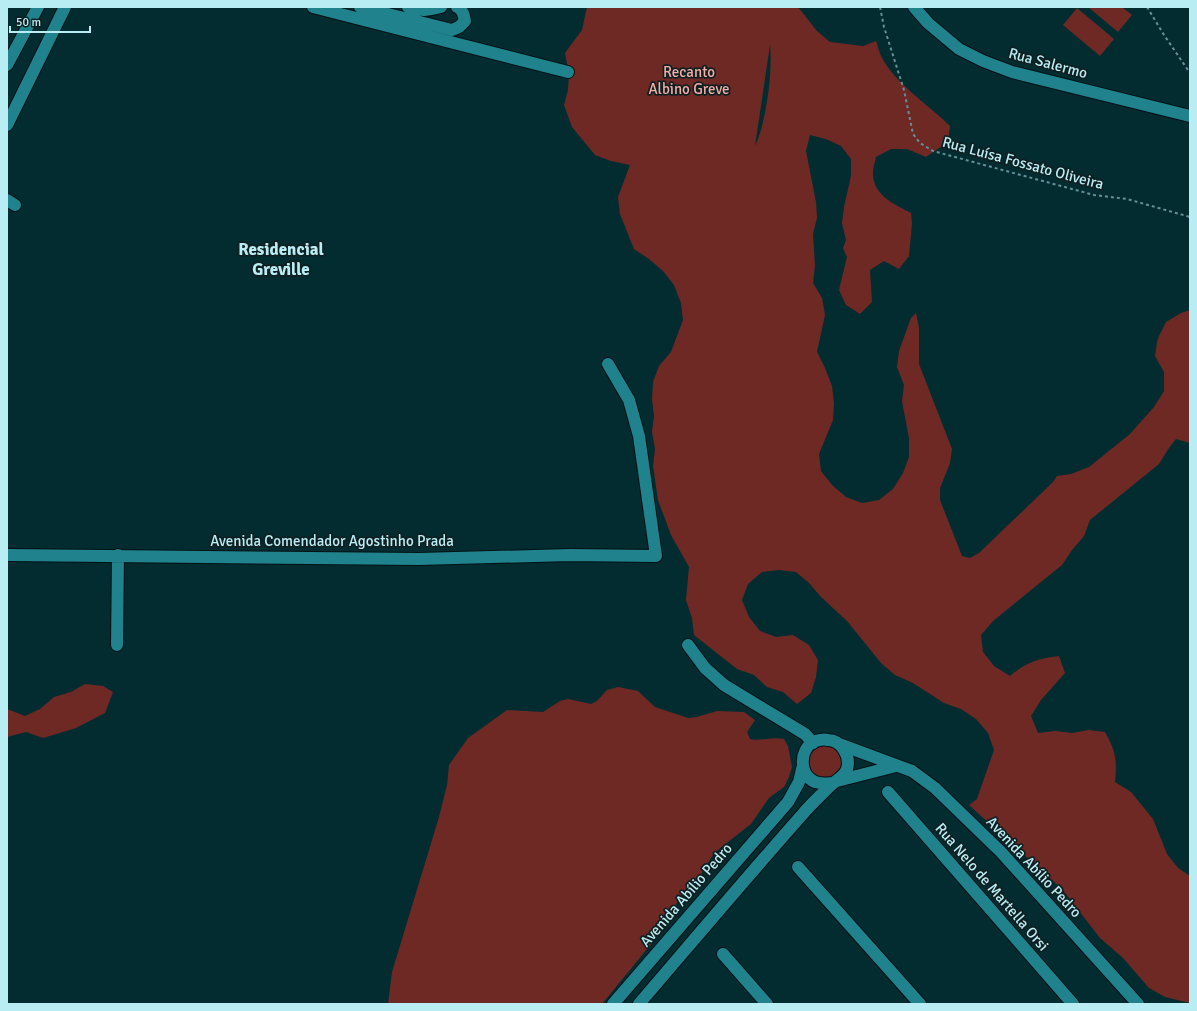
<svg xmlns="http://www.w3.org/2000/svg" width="1197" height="1011" font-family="Signika,sans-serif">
  <rect width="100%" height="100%" fill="#032c31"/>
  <path fill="#6e2925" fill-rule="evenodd" d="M587,7H798L817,31L830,42L863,46L876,41C878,46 879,52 881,56C896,85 927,103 950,126L948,142L926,157L907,149H891L876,157C875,162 873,167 873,172C872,195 894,204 911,213L912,223L909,256L899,269L884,261L870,270L872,302L860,314L846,305L839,290L847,257L843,248L846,240L842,223L844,207L851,176V159L841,146L826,139L810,135L806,151L816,202L817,218L813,234L815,266L813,283L822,298L825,315L817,352L825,368L832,386L834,403L833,420L819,454L821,471L832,485L846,497L862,503L879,500L893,489L903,473L909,457V438L902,401L904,385L897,367L899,351L911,318L916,313L919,328V364L952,449L950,463L940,488V500L962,556L970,558L979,553L1053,482L1057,476L1071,474L1089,467L1130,434L1154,407L1164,391V372L1155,356L1157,342L1159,336L1166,322L1181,313L1190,310V443L1176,439L1169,448L1159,464L1090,520L1084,536L1072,550L1062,565L993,621L981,635L983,652L994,666L1010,676C1027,662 1037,659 1059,656L1065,673L1041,700L1031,716L1038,733L1055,731L1072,733L1089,730L1105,732C1116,752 1117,759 1115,782L1131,792L1153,819L1167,854L1178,868L1190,876V1003L1165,997L1149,988L1123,958L1100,938L1062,889L969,805L977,799L994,750L988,733L976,719L961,709L944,703L913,683L895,675L881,663L847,621L821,597L809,583L796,572L779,570L762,572L748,584L742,600L749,617L760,631L776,637L793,635L809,645L818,660L816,677L811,693L797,704L783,692L767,687L754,675L737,669L694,635L692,618L686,600L689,567L671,535L658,500L653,466L655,449L652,432L654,416L652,399L653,382L659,366L671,352L683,320L681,303L674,285L663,271L649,259L634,249L620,214L618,197L630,165L611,161L595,155L572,127L564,105L568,90L569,74L565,53L582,30ZM770,45C773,70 766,124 755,146Z
    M1088,7H1122L1132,15L1118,32Z
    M1077,8L1114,39L1100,56L1063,25Z
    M85,684L103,686L113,692L105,713L76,728L43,738L26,732L7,737V709L25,716L40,709L54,697L71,692Z
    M618,687L638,691L655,707L688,718L697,717L717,711L744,712L755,720L747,732L750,739C761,742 772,736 784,739L788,746L792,767L789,777L784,787L769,798L751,824L714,853L700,876L678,900L669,920L656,938L602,1004H388L392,972L439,817L447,785L449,765L468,738L507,710L543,712L560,701L568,699L591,704L597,701L607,690Z
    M809 762a16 16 0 1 1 32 0a16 16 0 1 1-32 0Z"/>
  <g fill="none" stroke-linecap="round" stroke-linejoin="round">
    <g stroke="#041214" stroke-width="14">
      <path id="minor" d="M313,7L568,72
        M360,7L452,30L459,27L465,21C464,16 463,9 457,7
        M408,7C420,12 429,10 441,7
        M914,7L928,23L959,49L983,61L1012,72L1190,116
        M7,65L38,7
        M7,125L65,7
        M7,200L15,205
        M7,555L419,559L570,555L656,556L639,436L629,400L608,364
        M117,645L118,555
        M688,645L705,668L724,685L805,734L813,743
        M839,744L912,771L935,788L1001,852L1138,1004
        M837,781L896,766
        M888,792L1073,1004
        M798,867L920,1004
        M723,954L767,1004
        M613,1004L788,802L799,782L803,765
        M639,1004C693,941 746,878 801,816C810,805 820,796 830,786C836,780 844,777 847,769C851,756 841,740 828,740C823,739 818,740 813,742C799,751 799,775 815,782C822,784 827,784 833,783"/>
    </g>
    <path stroke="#629197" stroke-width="2" stroke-dasharray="3 3" stroke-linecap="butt" d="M880,7L884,27L904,90L913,134L920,143L933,151L1094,195L1127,199L1190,217
      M1147,7L1164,35L1190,73"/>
    <use href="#minor" stroke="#1f828d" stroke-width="12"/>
  </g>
  <g text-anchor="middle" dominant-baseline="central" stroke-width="3.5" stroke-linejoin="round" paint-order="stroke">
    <g font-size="15" fill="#b9edf4" stroke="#102022">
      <text transform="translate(1048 63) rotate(15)">Rua Salermo</text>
      <text transform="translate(1023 163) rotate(15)">Rua Luísa Fossato Oliveira</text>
      <text x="332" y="541">Avenida Comendador Agostinho Prada</text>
      <text transform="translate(1034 867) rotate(47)">Avenida Abílio Pedro</text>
      <text transform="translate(992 887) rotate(49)">Rua Nelo de Martella Orsi</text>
      <text transform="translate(686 895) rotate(-49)">Avenida Abílio Pedro</text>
    </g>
    <g font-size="15" fill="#f4aea7" stroke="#102022">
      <text x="689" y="72">Recanto<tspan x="689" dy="17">Albino Greve</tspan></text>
    </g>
    <g font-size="17" font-weight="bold" fill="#b9edf4" stroke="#102022">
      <text x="281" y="249">Residencial<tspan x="281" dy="20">Greville</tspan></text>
    </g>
  </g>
  <rect width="1197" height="1011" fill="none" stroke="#b9edf4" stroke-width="16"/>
  <path d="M10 26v6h80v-6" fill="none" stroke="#b9edf4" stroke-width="2"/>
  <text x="16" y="26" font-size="12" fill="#b9edf4" stroke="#102022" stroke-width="3" paint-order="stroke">50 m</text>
</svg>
